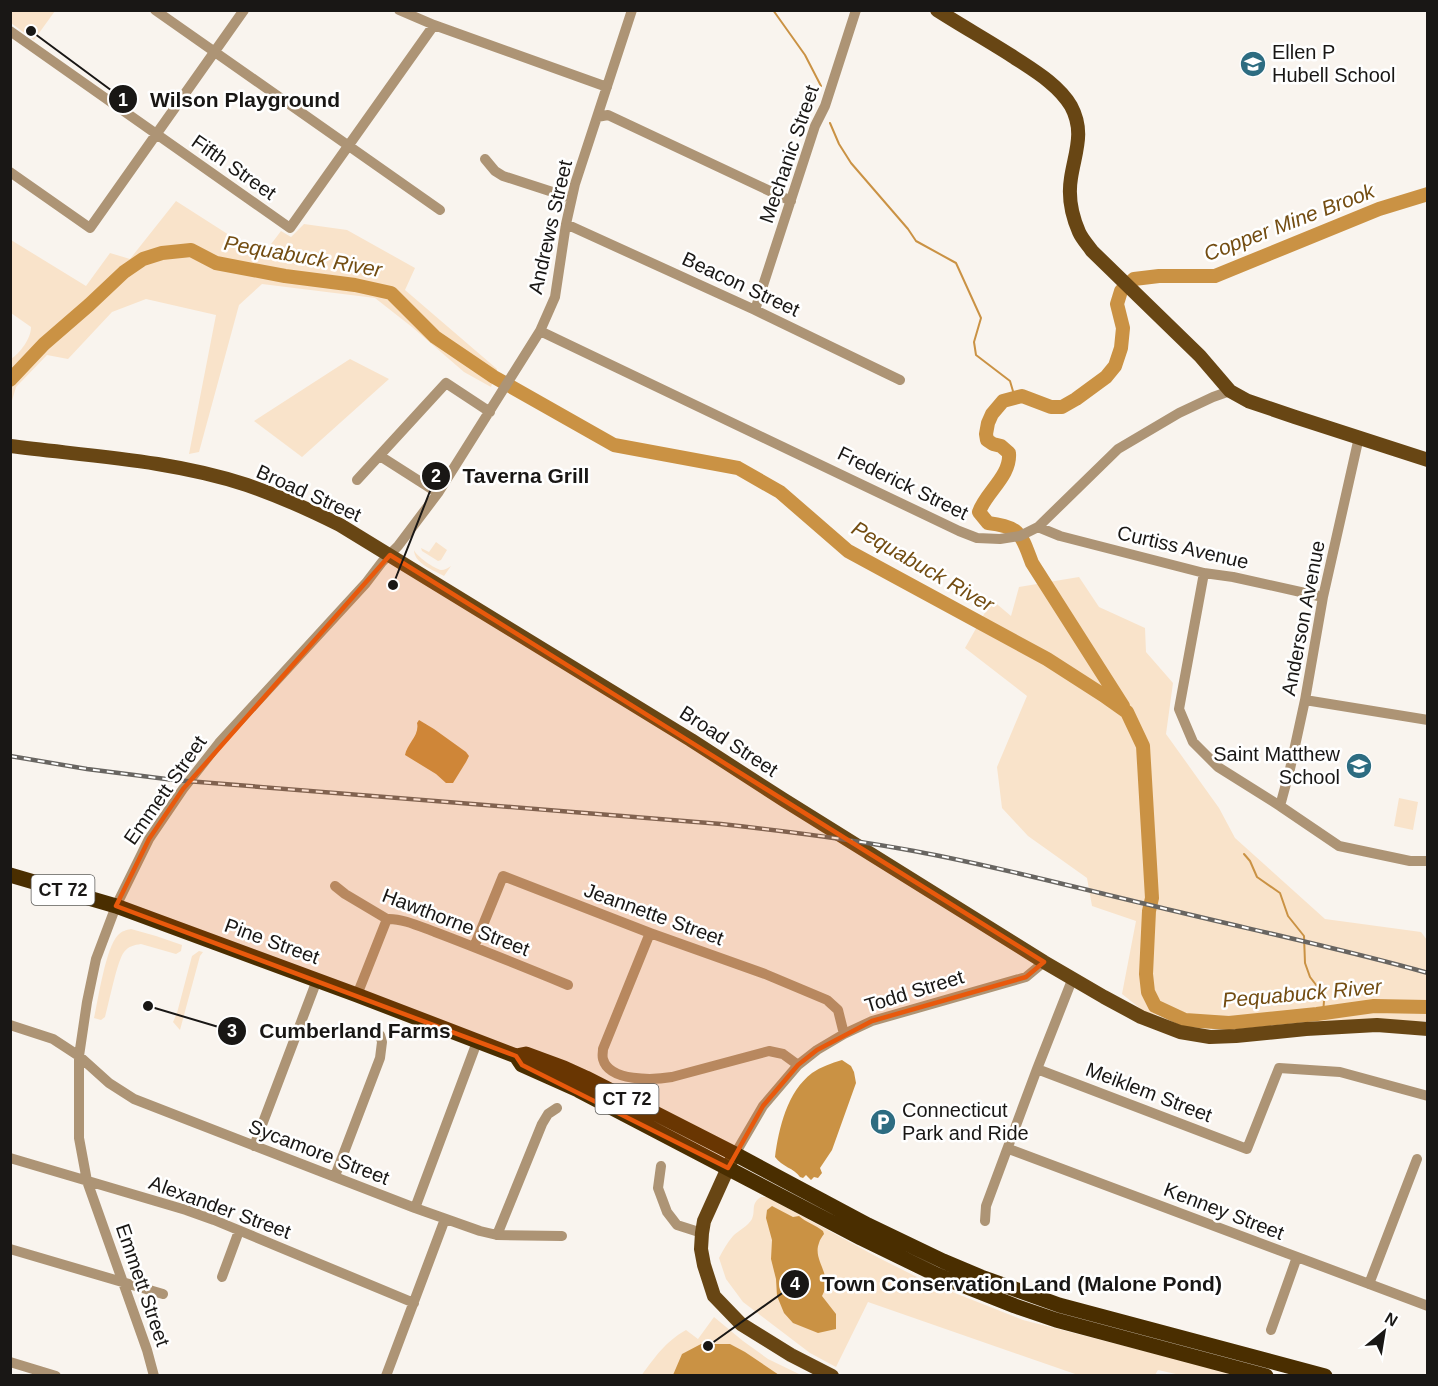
<svg xmlns="http://www.w3.org/2000/svg" width="1438" height="1386" font-family="Helvetica,sans-serif">
  <rect width="100%" height="100%" fill="#f9f4ee"/>
  <path fill="#f9e3ca" d="M10,11L11,10L55,11L34,40L11,23Z
    M176,201L262,256L281,231L291,237L304,224L347,230L415,268L405,290L497,369L491,387L464,372L412,327L375,298L262,284L239,305L199,452L189,454L216,315L146,299L112,312L68,359L47,355L16,387L11,404V359C20,353 31,339 31,327L11,313V240L86,286L110,253L130,259Z
    M350,359L389,379L302,457L254,421Z
    M436,542L447,550L441,560L438,561L422,551L421,548L429,552Z
    M414,550C416,556 435,569 441,570C445,570 448,568 451,566L444,576C433,570 414,563 414,550Z
    M1079,577L1099,607L1145,628L1146,652L1173,683L1166,734L1219,808L1235,838L1325,919L1421,932L1427,940V1021L1250,1030L1146,1013L1122,994L1136,921L1092,906L1087,878L1028,836L1002,808L997,767L1027,696L965,648L992,600L1011,616L1019,587Z
    M1399,798L1418,802L1413,830L1394,826Z
    M131,929L156,936L182,945L181,951L176,954L141,944C134,945 129,946 124,952C117,961 109,1003 105,1017L101,1020L94,1018C98,999 106,947 118,935C122,931 126,930 131,929Z
    M199,951L203,952L200,956L180,1030L173,1022L177,1013L192,956Z
    M761,1197H767L879,1258L927,1282L1023,1320L1238,1375H1180L1158,1370L1155,1375H1078L868,1302L836,1367L810,1353L743,1302L726,1279L719,1258C723,1250 727,1243 733,1236C738,1231 748,1226 752,1219C756,1210 750,1204 761,1197Z
    M714,1317L743,1341L768,1359L801,1375L641,1376C656,1356 665,1342 686,1330L698,1339Z"/>
  <path fill="#ca9244" d="M419,720L434,729L466,752L469,756L466,762L453,783H446L436,774L405,755C407,744 420,735 417,723Z
    M842,1060L851,1066L854,1072L856,1083L832,1150L820,1168L822,1173L818,1178L814,1177L811,1180L806,1175L803,1178L800,1177C794,1168 782,1167 775,1157C779,1128 787,1092 812,1073C821,1067 831,1063 842,1060Z
    M772,1206L793,1217L799,1216C805,1222 816,1225 823,1231L824,1234C822,1237 820,1239 819,1243C812,1261 834,1274 822,1296L836,1314V1329L818,1333L793,1323L784,1313L777,1296L776,1279L771,1259L772,1240L766,1218L767,1210Z
    M701,1344H730L745,1352L779,1375H673L682,1354Z"/>
  <g fill="none" stroke-linecap="round" stroke-linejoin="round">
    <path stroke="#ca9244" stroke-width="2" d="M773,10L805,55L821,86
      M830,123L839,144L851,163L908,229L916,241L956,263L981,318L974,342L976,355L1010,381L1015,398
      M1244,854L1250,861L1257,877L1280,893L1288,916L1304,936L1305,963L1310,977L1323,994L1324,1001L1323,1014"/>
    <path stroke="#ca9244" stroke-width="14" d="M10,380L44,344L89,305L124,272L143,259L162,253L191,250L216,263L285,276L355,285L391,293L435,337L494,377L614,445L738,468L780,492L848,551L1047,659L1103,695L1127,712L1143,746L1152,898L1149,911L1146,974L1148,992L1155,1006L1185,1020L1229,1023L1317,1014L1374,1006L1428,1007
      M1123,706L1032,563C1021,534 1021,527 988,523L979,512C986,492 1011,476 1009,453L1001,446L993,444L987,440L986,434L988,423L992,414L1003,401L1022,396L1051,407H1062L1076,399L1106,377L1115,366L1121,348L1123,328L1117,304L1121,291L1134,279L1159,276H1215L1379,209L1428,194"/>
    <path stroke="#ad9475" stroke-width="10" d="M155,10L440,210
      M399,10L434,25L607,87
      M10,31L290,228L434,25
      M597,117L608,115L791,201
      M485,159L495,171L503,176L571,198
      M10,172L90,228L244,10
      M566,224L755,310L900,380
      M755,310L815,126L825,106L856,10
      M540,331L959,531L977,538L1000,539L1020,536L1038,527L1118,449L1179,413L1213,397L1230,391
      M380,456L438,493
      M357,480L446,383L490,412
      M1038,527L1060,536L1204,573L1233,577L1323,597
      M1204,573L1179,709L1193,742L1218,767L1280,806L1339,846L1410,861H1428
      M1305,700L1428,720
      M1280,806L1290,769L1305,700L1323,597L1359,437
      M335,886L345,894L387,919C402,918 421,927 435,932C480,949 524,967 568,985
      M650,933L603,1049C603,1052 602,1056 603,1059C609,1082 654,1080 672,1077L769,1051L783,1054L798,1065
      M474,947L503,876L650,933L765,974L827,1000L838,1010L844,1034
      M357,995L387,919
      M10,1025L53,1039L79,1056L109,1083L134,1099L415,1208L480,1231L497,1235L562,1236
      M1037,1069L1247,1149L1279,1068L1340,1072L1428,1096
      M254,1146L317,980
      M1009,1149L1428,1306
      M735,1154L763,1106L798,1065L817,1050L844,1034L872,1021L1026,977L1044,962
      M10,1158L186,1210L214,1220L414,1303
      M661,1166L658,1188L667,1212L677,1225L702,1233
      M335,1176L380,1058L382,1042L380,1035
      M415,1208L477,1042
      M985,1221L986,1206L1037,1069L1072,980
      M497,1235L542,1124L548,1114L557,1108
      M10,1249L163,1294
      M222,1277L239,1231
      M1369,1284L1417,1159
      M1271,1330L1297,1257
      M10,1362L56,1376
      M154,1376L147,1350L87,1181L79,1138V1056L87,1002L96,959L116,906L149,839L183,789L219,743L366,583L382,562L398,546L438,493L540,331L555,297L566,224L575,184L632,10
      M386,1376L445,1219"/>
    <path stroke="#684614" stroke-width="14" d="M937,10C962,26 987,40 1012,56C1033,70 1058,84 1071,106C1085,132 1075,152 1071,178C1068,196 1072,216 1079,232C1082,239 1088,245 1092,251L1200,356L1230,391L1248,401L1295,417L1428,460
      M10,446C88,456 172,460 247,485C279,496 310,510 340,525L691,740L784,800L1044,962L1104,997L1141,1017L1180,1032L1210,1037L1236,1036L1306,1029L1377,1025L1428,1029
      M732,1159L704,1221L702,1233L701,1249L704,1265L714,1296L741,1324L791,1355L832,1376"/>
    <path stroke="#4a2e00" stroke-width="15" d="M10,875L116,906L357,995L516,1056L522,1065L578,1090L861,1238L937,1275L1015,1306L1056,1320L1266,1376
      M516,1056L526,1054L564,1068L586,1078L735,1154L868,1225L943,1261L981,1277L1059,1305L1325,1376"/>
    <g stroke="#686561" stroke-width="4.5">
      <path id="rail" d="M10,756L87,769L174,780L721,824C785,831 850,839 914,851C996,866 1077,888 1158,907C1248,929 1339,948 1428,973"/>
    </g>
    <use href="#rail" stroke="#fff" stroke-width="2" stroke-dasharray="7" stroke-linecap="butt"/>
  </g>
  <path fill="#e8590c" fill-opacity="0.2" stroke="#e8590c" stroke-width="4.5" stroke-linejoin="round" d="M390,555L1044,962L1026,977L872,1021L817,1050L798,1065L763,1106L728,1168L522,1065L516,1056L116,906L149,839L183,789Z"/>
  <defs>
    <g id="school-disc" transform="scale(1.35)"><circle r="9.5" fill="#2d6c81" stroke="#fff"/><path d="M0-5L7-2L0 1L-7-2ZM-4 1L0 2.5L4 1V4Q0 6-4 4Z" fill="#fff"/></g>
    <g id="parking-disc" transform="scale(1.35)"><circle r="9.5" fill="#2d6c81" stroke="#fff"/><path d="M-3.5-5.5H1a3.5 3.5 0 0 1 0 7H-1V5.5H-3.5ZM-1-3.4V-.6H.8a1.4 1.4 0 0 0 0-2.8Z" fill="#fff"/></g>
  </defs>
  <g fill-rule="evenodd">
    <use href="#school-disc" x="1253" y="64"/>
    <use href="#school-disc" x="1359" y="766"/>
    <use href="#parking-disc" x="883" y="1122"/>
  </g>
  <g text-anchor="middle" dominant-baseline="central" stroke-width="5" stroke-linejoin="round" paint-order="stroke">
    <g fill="#fff" stroke="#5e5d5b" stroke-width="1.5">
      <rect x="31.5" y="875" width="63" height="30" rx="4.5"/>
      <rect x="595.5" y="1084" width="63" height="30" rx="4.5"/>
    </g>
    <g font-size="18" font-weight="bold" fill="#191715">
      <text x="63" y="890">CT 72</text>
      <text x="627" y="1099">CT 72</text>
    </g>
    <g font-size="20" fill="#191715" stroke="#fff" text-anchor="start">
      <text x="1272" y="52">Ellen P<tspan x="1272" dy="23">Hubell School</tspan></text>
      <text x="1340" y="754" text-anchor="end">Saint Matthew<tspan x="1340" dy="23">School</tspan></text>
      <text x="902" y="1110">Connecticut<tspan x="902" dy="23">Park and Ride</tspan></text>
    </g>
    <g font-size="20" fill="#191715" stroke="#fff">
      <text transform="translate(789 154) rotate(-71)">Mechanic Street</text>
      <text transform="translate(234 167) rotate(35)">Fifth Street</text>
      <text transform="translate(550 227) rotate(-77)">Andrews Street</text>
      <text transform="translate(741 284) rotate(25)">Beacon Street</text>
      <text transform="translate(903 483) rotate(26)">Frederick Street</text>
      <text transform="translate(309 493) rotate(24)">Broad Street</text>
      <text transform="translate(1183 547) rotate(13)">Curtiss Avenue</text>
      <text transform="translate(1303 618) rotate(-79)">Anderson Avenue</text>
      <text transform="translate(729 741) rotate(33)">Broad Street</text>
      <text transform="translate(165 790) rotate(-55)">Emmett Street</text>
      <text transform="translate(654 914) rotate(20)">Jeannette Street</text>
      <text transform="translate(456 922) rotate(21)">Hawthorne Street</text>
      <text transform="translate(272 941) rotate(20)">Pine Street</text>
      <text transform="translate(914 991) rotate(-17)">Todd Street</text>
      <text transform="translate(1149 1092) rotate(21)">Meiklem Street</text>
      <text transform="translate(319 1152) rotate(21)">Sycamore Street</text>
      <text transform="translate(220 1207) rotate(20)">Alexander Street</text>
      <text transform="translate(1224 1211) rotate(21)">Kenney Street</text>
      <text transform="translate(143 1285) rotate(71)">Emmett Street</text>
    </g>
    <g font-size="21" font-style="italic" fill="#734d12" stroke="#fff">
      <text transform="translate(1289 222) rotate(-21)">Copper Mine Brook</text>
      <text transform="translate(303 256) rotate(10)">Pequabuck River</text>
      <text transform="translate(923 566) rotate(30)">Pequabuck River</text>
      <text transform="translate(1302 993) rotate(-5)">Pequabuck River</text>
    </g>
  </g>
  <path fill="none" stroke="#191715" stroke-width="2" d="M31 31L123 99M393 585L436 476M148 1006L232 1031M708 1346L795 1284"/>
  <g fill="#191715" stroke="#fff" stroke-width="2">
    <circle cx="31" cy="31" r="6"/>
    <circle cx="393" cy="585" r="6"/>
    <circle cx="148" cy="1006" r="6"/>
    <circle cx="708" cy="1346" r="6"/>
    <circle cx="123" cy="99" r="15"/>
    <circle cx="436" cy="476" r="15"/>
    <circle cx="232" cy="1031" r="15"/>
    <circle cx="795" cy="1284" r="15"/>
  </g>
  <g font-size="18" text-anchor="middle" font-weight="bold" fill="#fff">
    <text x="123" y="106">1</text>
    <text x="436" y="482">2</text>
    <text x="232" y="1037">3</text>
    <text x="795" y="1290">4</text>
  </g>
  <g font-size="21" text-anchor="middle" font-weight="bold" fill="#191715" stroke="#fff" stroke-width="5" stroke-linejoin="round" paint-order="stroke">
    <text x="245" y="107">Wilson Playground</text>
    <text x="526" y="483">Taverna Grill</text>
    <text x="355" y="1038">Cumberland Farms</text>
    <text x="1022" y="1291">Town Conservation Land (Malone Pond)</text>
  </g>
  <rect width="1438" height="1386" fill="none" stroke="#191715" stroke-width="24"/>
  <g transform="translate(1384 1332) rotate(30)" stroke="#ffffff" stroke-width="4.5" paint-order="stroke">
  <path d="M0-4.5L10 22L0 15L-10 22Z" fill="#191715"/>
  <text y="-9" font-size="16" font-weight="bold" text-anchor="middle" fill="#191715">N</text>
  </g>
</svg>
